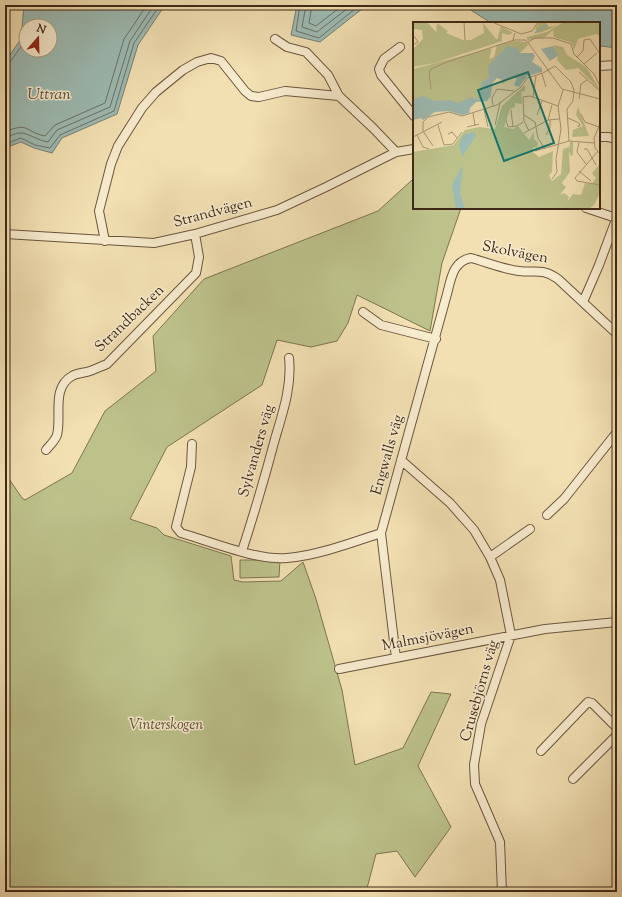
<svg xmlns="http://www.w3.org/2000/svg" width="622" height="897" font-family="'Sorts Mill Goudy',serif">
  <rect width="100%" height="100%" fill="#f2e0b3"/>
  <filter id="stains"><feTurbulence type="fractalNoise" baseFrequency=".005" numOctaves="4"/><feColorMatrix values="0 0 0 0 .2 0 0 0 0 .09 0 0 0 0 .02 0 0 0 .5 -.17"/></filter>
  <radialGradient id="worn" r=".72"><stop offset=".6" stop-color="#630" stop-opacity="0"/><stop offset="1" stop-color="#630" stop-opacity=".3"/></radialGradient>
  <path fill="#bdc28b" stroke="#7e7551" d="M412,180H414V208H461L442,263L430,331L357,295L348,323L337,341L311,347L277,340L262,385L167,447L130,519L157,528L164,535L231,556L234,580L243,582L281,581L303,562L316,599L342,690L355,765L403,748L431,692L451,694L418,766L451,827L415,877L397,851L376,854L366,892H5V473L22,498L25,500L72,473L105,411L156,371L153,336L204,279L378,211Z
    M240,560H280L279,577L240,578Z"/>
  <path fill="#9dbbb4" stroke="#778075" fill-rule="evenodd" d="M24,5H165L138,45L117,114L62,138L52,153L34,148L21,142L5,148V62L21,39ZM26,26H50V50H26Z
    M297,5H367L320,42L291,35Z
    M463,5H617V48L601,46L599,47V23H488V21Z"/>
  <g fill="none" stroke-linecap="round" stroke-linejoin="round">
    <path stroke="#6e7266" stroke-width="1" d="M300,5L296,31L319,38L360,5
      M306,5L302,27L317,32L352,5
      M312,5L309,23L316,26L343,5
      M5,63L10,62L25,41L26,30
      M5,132C30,121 24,132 45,136L55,125L105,103L124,39L147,5
      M5,138C10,136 15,133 20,133C26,132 39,141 48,142L57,130L110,107L130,41L154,5
      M5,144L21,138L35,145L50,148L60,135L114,111L134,43L160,5"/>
    <g stroke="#6b563e" stroke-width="10">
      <path id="minor" d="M275,39L287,47L306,52L328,75L339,96
        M400,47L384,59L379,69L381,75L414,116
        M599,66L617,65
        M599,137H608L617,139
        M586,208L616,218
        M5,234L154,243L195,234L277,210L326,187L396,152L414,149
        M105,241L99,211L111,164L118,146L142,108L156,92L183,70L197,62L211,58L221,61L245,91L251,96L259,97L285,91L339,96L373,128L396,152
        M583,302L599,265L617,217
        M363,312L381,325L436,339
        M192,444L191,467L176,527L181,533C209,541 258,561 287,558C316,556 354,542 381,533
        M46,450C50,445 55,441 57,435C62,416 51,388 72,376C77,373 84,373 90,371C96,369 102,366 107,364L196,273L199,257L195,234
        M401,460L450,503L474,530L490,557L500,580L511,635L481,724L474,765L475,784L500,842L502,892
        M547,515L564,499L617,432
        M242,551C254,514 265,477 275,439C283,412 292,386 289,358
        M490,557L530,529
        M396,658L381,533L447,294C451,279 453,261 471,258C486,262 503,269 519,271C536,273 543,268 558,279L617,334
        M339,669L545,629L617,622
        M541,751L588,702L592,703L617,728
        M573,779L617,735"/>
    </g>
    <use href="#minor" stroke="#f7ebce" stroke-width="8"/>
  </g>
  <g text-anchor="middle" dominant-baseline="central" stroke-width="3" stroke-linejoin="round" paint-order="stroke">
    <g font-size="15" fill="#3e2817" stroke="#f7ebce">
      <text transform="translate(213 213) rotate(-15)">Strandvägen</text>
      <text transform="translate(515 253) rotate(11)">Skolvägen</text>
      <text transform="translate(130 319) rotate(-44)">Strandbacken</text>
      <text transform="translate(257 451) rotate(-74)">Sylvanders väg</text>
      <text transform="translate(388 455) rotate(-74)">Engwalls väg</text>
      <text transform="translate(428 638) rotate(-11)">Malmsjövägen</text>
      <text transform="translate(480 691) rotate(-74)">Crusebjörns väg</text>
    </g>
    <g font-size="15" font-style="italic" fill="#5e4e34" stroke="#f7ebce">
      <text x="166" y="725">Vinterskogen</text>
    </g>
    <g font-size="16" font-style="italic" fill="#564d3e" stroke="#f7ebce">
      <text x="49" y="95">Uttran</text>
    </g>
  </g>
  <g transform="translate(413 22)">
    <rect width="187" height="187" fill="#f2e0b3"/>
    <path d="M0,0H14L23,10L24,1L35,9L33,11L50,18H58L71,11L70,1L84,18L88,4L100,11L95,13L89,11V19L22,41L0,45V27L10,17L9,8L0,7ZM126,0H132L136,5L144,4L126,11L122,7ZM151,0H187V14L183,12L165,17L161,28L159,21L141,15L140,8L131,16L114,18V15L134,10ZM100,19L114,20L115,23L107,31L94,24L84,36L79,59L69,78L0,89V47L79,26L76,37L81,35L84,23ZM140,23L150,25L154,33L173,45L187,68L165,46L153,48L144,38L145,32ZM112,63V69L108,70L109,82L102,81V85L97,87L91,105L100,107L105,104L116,118L121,110V117L125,121L124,126L120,125V130L126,135L140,129L139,150L136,153L139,159L148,152L150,127L156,125V129L157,120H160V133L158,134L156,130L157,150L149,161L153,165L147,173L151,171L156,175L154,180L160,172L168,173L172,161L179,162L183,156L179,151L187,142V171L181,183L176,187H0V130L41,123L52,108L66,105L82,107L89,84ZM165,85L176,114L159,115L160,108L170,104L163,93Z" fill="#bdc28b"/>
    <path d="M94,24L105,26L107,31H120L122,34L119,40L129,46V50L114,54L106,65L101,63L104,56L95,57L89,62V58L84,56L79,62L78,74L74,79L63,80L57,86L56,91L49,93L36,89L22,90L10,98L8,96L0,98V78L11,74L21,79L38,78L45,81L59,75L65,78L69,59L76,56L75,45ZM140,24L146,33L137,39L128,27ZM61,110L63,114L49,135L46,123L50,113ZM50,143L47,171L52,187H43L39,163Z" fill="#9dbbb4"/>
    <path fill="none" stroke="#9dbbb4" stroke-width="2" d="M122,11L134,3"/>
    <path fill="none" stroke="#aa9675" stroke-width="1" d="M51,0L52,18M79,0L108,12L119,9L125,0M102,11L100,18H113L149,67L187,77M115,20L122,16H140L158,22L161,32L181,52L187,64M0,23L5,20L1,14M164,35L170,29L171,18L177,17L187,32M171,42L184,31M166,50L187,69M129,52L133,65M18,67L16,52L18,47L34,40L101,18M120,75L123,54M166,77L168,62L174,58M80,84L79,76L84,67L101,69M71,87L75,105M98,88L100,105M60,91L62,104M168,92L172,100L186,105M111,93L122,100L125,116L132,127M124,93L129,79M155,96L166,101L167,104H164M93,98L95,105L104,104L110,100M135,98L139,83M187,102L181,116L182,126L187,132M25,103L31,123L40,122L49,110M82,103L87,81M54,105L66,102M116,109L111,99L110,75L117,74L145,84M111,111L135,98L146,97M35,112L39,110L44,116M4,113L10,125L16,127M133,113L137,106V98M0,115L29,100M156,119L182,121M166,120L164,130L173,142M20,124L10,109V100L15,95L36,90L49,94L84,83L108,65L114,56L130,51L142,44L158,60L161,68L160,79L154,87L156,119M171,127H174L183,143M122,129L156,119M185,129L162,156L164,159L187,163M166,149L178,159M139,157L144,150L143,137L148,107L145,84L150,68"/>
    <path fill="#0f766e" fill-opacity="0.15" stroke="#0f766e" stroke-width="2" d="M115,50L141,121L91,139L65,68Z"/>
    <rect width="187" height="187" fill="none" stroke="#3e2817" stroke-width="2"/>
  </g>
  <rect width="622" height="897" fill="none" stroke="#f2e0b3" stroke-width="20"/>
  <rect x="6" y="6" width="610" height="885" fill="none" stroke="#3e2817" stroke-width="2"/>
  <rect x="10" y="10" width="602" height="877" fill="none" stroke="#3e2817"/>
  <g transform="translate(38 38) rotate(20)"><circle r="19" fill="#f7ebce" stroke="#ad9d85"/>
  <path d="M0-3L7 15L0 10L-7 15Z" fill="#8f2418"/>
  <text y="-6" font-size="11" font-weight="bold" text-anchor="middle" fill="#3e2817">N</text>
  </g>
  <rect width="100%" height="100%" filter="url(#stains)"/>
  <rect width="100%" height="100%" fill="url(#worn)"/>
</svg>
